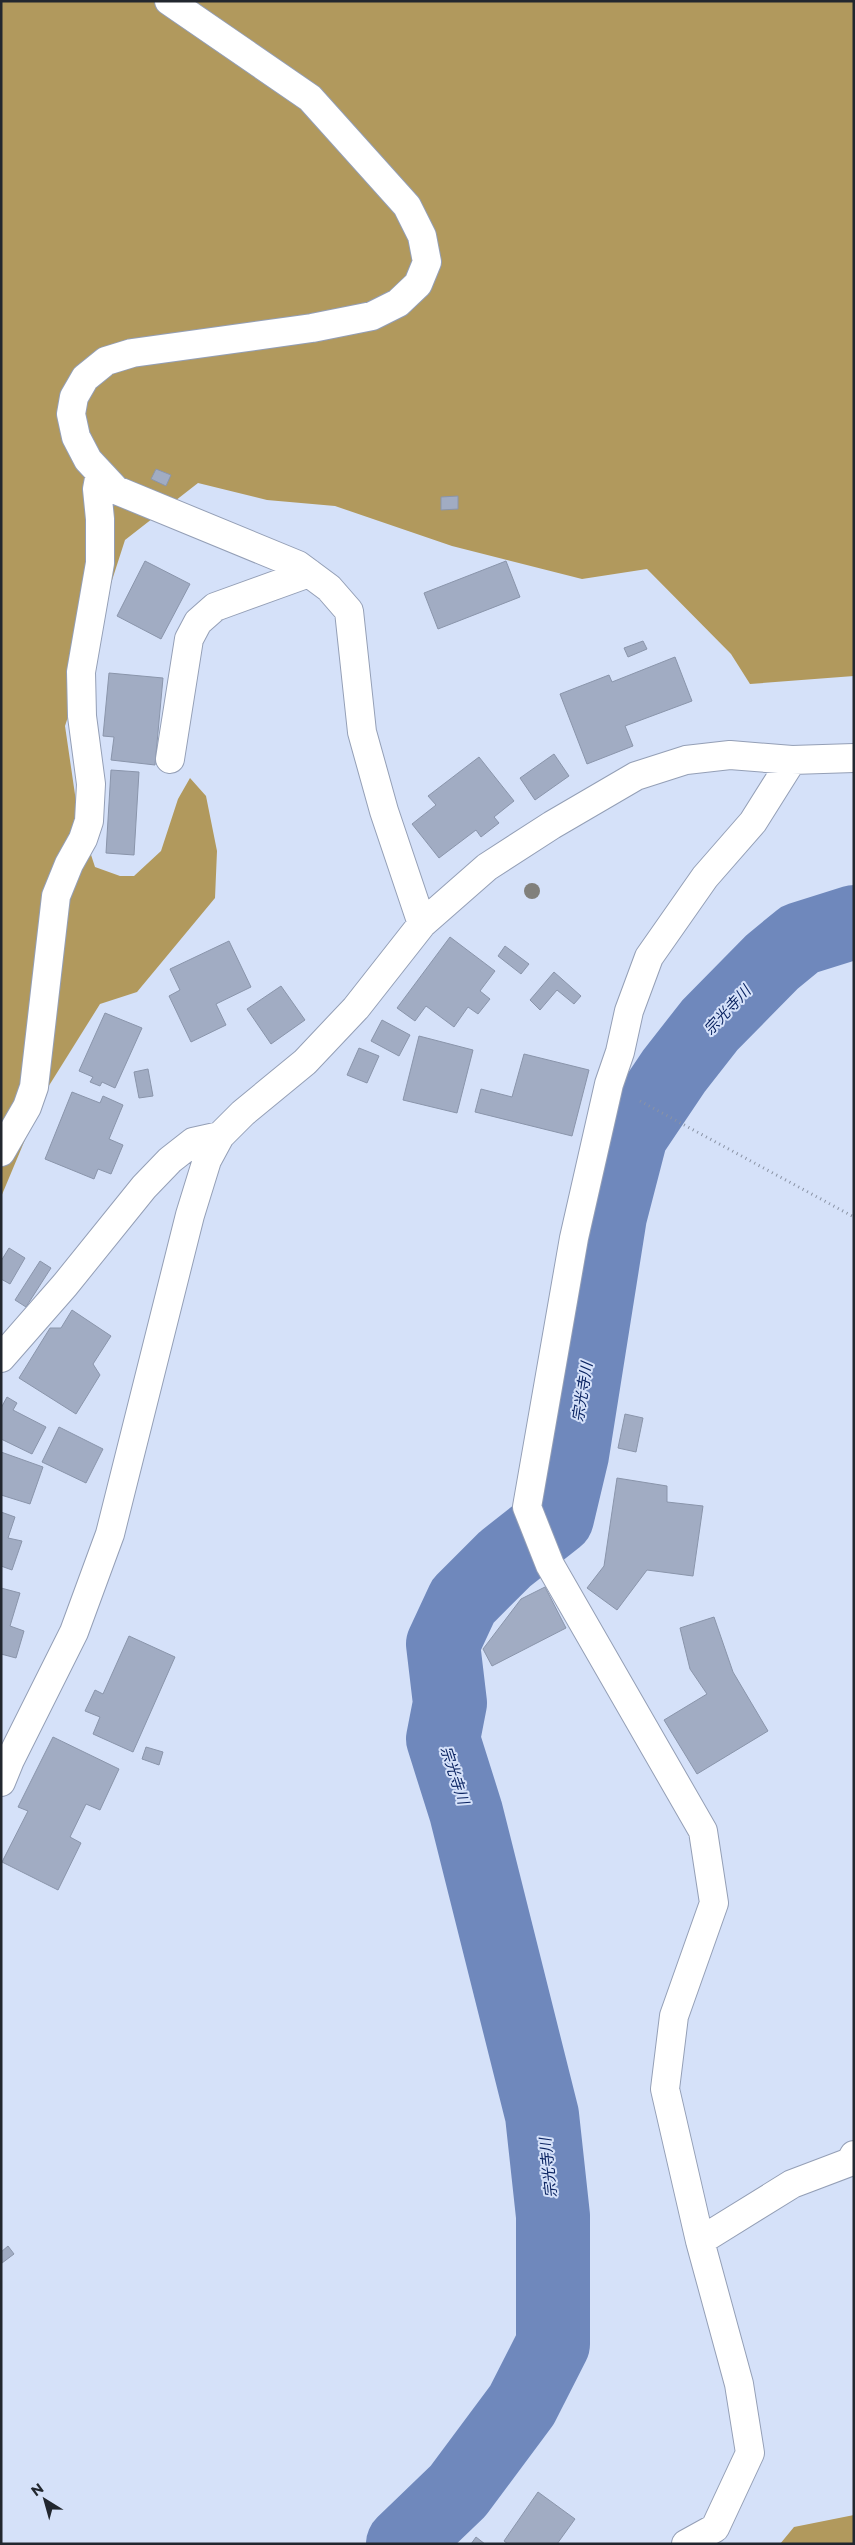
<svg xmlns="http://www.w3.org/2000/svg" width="855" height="2545" font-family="Montserrat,'Noto Sans JP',sans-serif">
  <rect width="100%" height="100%" fill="#d5e1f9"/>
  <path fill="#b1995d" d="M1,1H854V676L750,684L731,654L647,569L582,579L452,546L335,506L267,500L198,483L125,540L65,726L78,815L95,867L120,876H134L161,851L178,799L190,778L206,796L217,851L215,898L137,992L100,1004L45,1092L1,1197Z
    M854,2515V2544H780L794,2527Z"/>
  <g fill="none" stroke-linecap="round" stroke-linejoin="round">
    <path stroke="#6f88bc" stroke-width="74" d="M403,2544L458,2491L522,2405L553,2344V2216L542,2115L466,1812L443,1739L450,1703L443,1644L463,1601L505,1559L557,1518L572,1455L610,1216L631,1135L674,1071L710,1025L772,962L800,939L854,922"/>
  </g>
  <path fill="#a1acc3" stroke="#8a95ab" d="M156,469L171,475L166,486L151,479Z
    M458,496V509L441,510V497Z
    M145,561L190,584L161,639L117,616Z
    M506,561L520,597L438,629L424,593Z
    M643,641L647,649L628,657L624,648Z
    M675,657L692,701L625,726L633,746L587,764L560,694L609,675L612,682Z
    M109,673L163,678L155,765L111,760L114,737L103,736Z
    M554,754L569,776L535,800L520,778Z
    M479,757L514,801L494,817L499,823L481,837L476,830L439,858L412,824L436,805L428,796Z
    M111,770L139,772L134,855L106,853Z
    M450,937L495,971L480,991L490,999L478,1014L468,1007L454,1027L426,1006L415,1021L397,1008Z
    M229,941L251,987L216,1004L226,1025L191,1042L169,996L180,990L170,969Z
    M505,946L529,964L521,974L498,956Z
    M554,972L581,996L574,1004L557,990L540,1010L530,1000Z
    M281,986L305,1020L271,1044L247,1009Z
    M105,1013L142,1028L115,1088L102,1082L100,1086L90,1082L93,1077L79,1071Z
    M382,1020L410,1035L399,1056L371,1041Z
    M419,1036L473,1050L457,1113L403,1100Z
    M359,1048L379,1056L367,1083L347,1075Z
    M524,1054L589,1070L572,1136L475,1112L481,1089L512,1097Z
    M148,1069L153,1096L139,1098L134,1072Z
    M72,1092L100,1103L103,1096L123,1105L109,1139L123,1145L111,1174L98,1169L94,1179L45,1159Z
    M9,1248L25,1258L10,1284L1,1279V1261Z
    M40,1261L51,1268L26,1307L15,1300Z
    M72,1310L111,1336L93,1364L100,1375L76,1414L19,1378L50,1328H61Z
    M7,1397L17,1403L13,1410L46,1427L32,1454L1,1439V1408Z
    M625,1414L643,1418L636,1452L618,1448Z
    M59,1427L103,1449L86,1483L42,1462Z
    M1,1452L43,1467L30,1504L1,1495Z
    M617,1478L667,1486V1502L703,1506L693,1576L647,1570L617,1610L587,1588L604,1566Z
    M1,1512L15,1517L8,1538L22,1541L12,1570L1,1566Z
    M545,1587L566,1628L492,1666L483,1649L521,1599Z
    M1,1588L20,1593L10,1626L24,1631L16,1658L1,1654Z
    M714,1617L733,1672L768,1731L697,1774L664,1720L707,1694L690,1669L680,1628Z
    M129,1636L175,1657L133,1752L93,1734L100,1717L85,1711L95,1690L103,1694Z
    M53,1737L119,1769L100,1810L86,1804L70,1837L81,1843L58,1890L2,1862L28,1811L18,1807Z
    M146,1747L163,1752L159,1765L142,1759Z
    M8,2246L14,2254L2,2263L1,2252Z
    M538,2492L575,2519L557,2544H508L504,2541Z
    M476,2537L485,2544H471Z"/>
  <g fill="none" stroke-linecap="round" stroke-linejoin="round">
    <g stroke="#949fb6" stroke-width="30">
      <path id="minor" d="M169,1L310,98L407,206L422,236L427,262L418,284L398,303L372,316L312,328L132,353L106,361L85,378L74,397L71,414L76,437L88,460L116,490L298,565L329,588L349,611L362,732L384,811L422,924
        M170,759L189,639L198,622L215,607L309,573
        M1,1152L27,1107L34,1087L56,896L69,864L83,839L89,821L91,784L82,716L81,672L100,563V519L97,489L100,473
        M1,1358L65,1285L144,1187L170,1160L193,1142L220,1136
        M1,1782L10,1760L74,1632L110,1534L190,1215L207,1160L220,1136L243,1113L305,1062L356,1008L422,924L487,867L552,825L636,776L686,760L730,755L792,760L854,758
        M700,2241L792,2184L850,2162L854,2155
        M686,2544L715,2528L750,2453L739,2384L700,2241L665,2089L674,2016L714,1903L703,1831L550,1565L527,1507L574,1238L609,1084L620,1052L629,1011L649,957L705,877L753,822L792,760"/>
    </g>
    <path stroke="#8a93a5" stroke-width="3" stroke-dasharray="1 4" stroke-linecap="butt" d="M640,1101L854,1217"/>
    <use href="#minor" stroke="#fff" stroke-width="28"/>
  </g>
  <circle fill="#81807c" cx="532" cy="891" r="8"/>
  <g text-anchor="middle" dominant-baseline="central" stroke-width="4" stroke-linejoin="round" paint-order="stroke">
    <g font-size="15" font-style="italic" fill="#0b2462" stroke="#d5e1f9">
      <text transform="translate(727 1010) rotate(-47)">宗光寺川</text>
      <text transform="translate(582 1392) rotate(-81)">宗光寺川</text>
      <text transform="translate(455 1775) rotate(72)">宗光寺川</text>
      <text transform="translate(548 2168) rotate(-96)">宗光寺川</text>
    </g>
  </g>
  <rect width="855" height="2545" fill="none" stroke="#22272f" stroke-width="5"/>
  <g transform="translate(45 2500) rotate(323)" stroke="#d5e1f9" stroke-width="4" paint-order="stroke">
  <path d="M0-4L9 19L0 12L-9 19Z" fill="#22272f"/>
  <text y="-8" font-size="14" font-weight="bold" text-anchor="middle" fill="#22272f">N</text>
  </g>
</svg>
